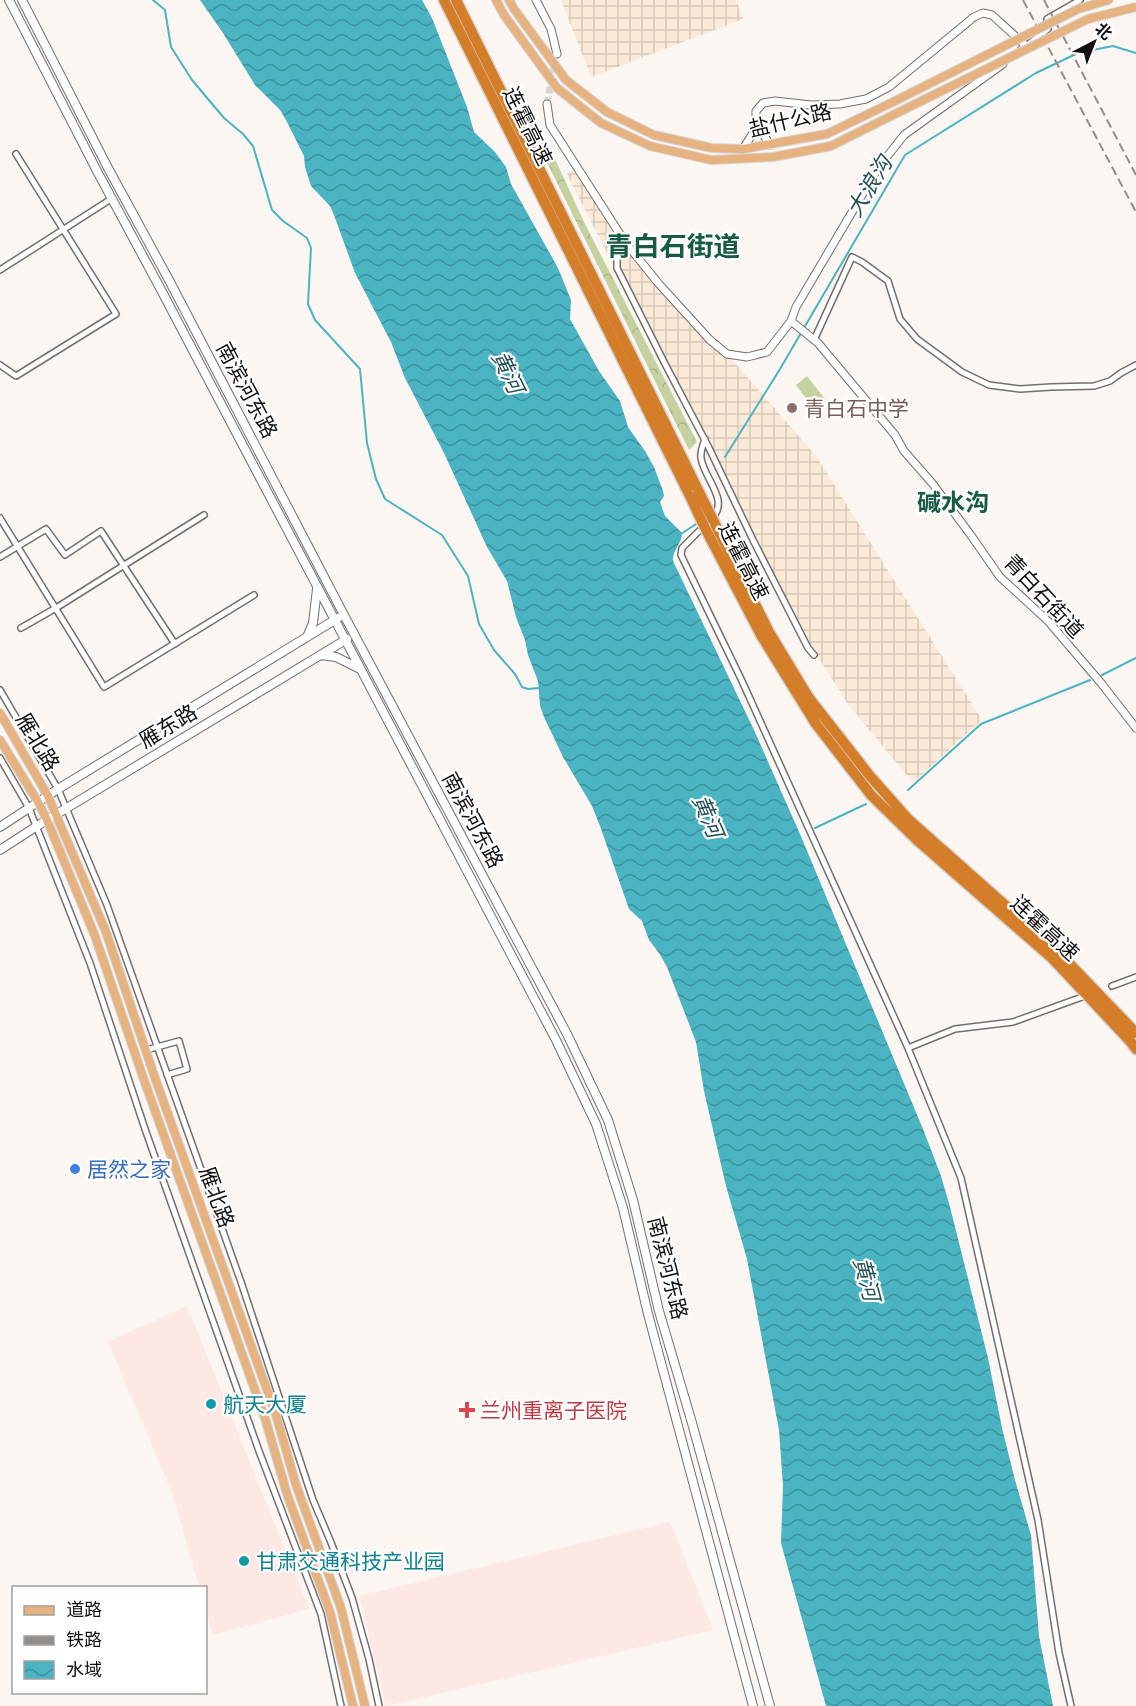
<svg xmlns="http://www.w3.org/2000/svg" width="1136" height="1706" font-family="'PT Sans','Noto Sans SC',sans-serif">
  <defs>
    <pattern id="industrial-grid" width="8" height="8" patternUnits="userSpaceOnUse" patternTransform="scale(1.5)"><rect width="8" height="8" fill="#fcead9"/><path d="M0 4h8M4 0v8" fill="none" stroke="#d7c8b9"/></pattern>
    <pattern id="forest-crowns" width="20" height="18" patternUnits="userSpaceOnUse" patternTransform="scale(1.5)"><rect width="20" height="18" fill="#c5d2a0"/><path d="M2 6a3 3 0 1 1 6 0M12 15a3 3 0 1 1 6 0" fill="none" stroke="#a8b389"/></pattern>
    <pattern id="water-waves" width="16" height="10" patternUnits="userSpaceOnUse" patternTransform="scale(1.5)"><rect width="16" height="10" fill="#4bb4c3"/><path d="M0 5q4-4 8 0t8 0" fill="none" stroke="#3d919d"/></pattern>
  </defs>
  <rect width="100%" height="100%" fill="#fbf6f2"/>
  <path fill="#fde8e3" d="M187,1306L309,1609L213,1635L206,1610V1588L199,1587L173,1495L108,1342Z
    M670,1522L713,1630L386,1706L359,1596Z"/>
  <path fill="url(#industrial-grid)" d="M561,0H736L743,19L591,77Z
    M581,167L636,256L696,328L735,363L816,456L982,720L913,783L848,704L787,608L567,174Z"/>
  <path fill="url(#forest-crowns)" d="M531,118L554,157L585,224L697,442L689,450L526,120Z"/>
  <path fill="#c5d2a0" d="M807,376L825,399L813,408L796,385Z"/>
  <path fill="url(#water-waves)" d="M200,0H422L432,18L467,107L474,132L495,152L506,167L511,184L558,268L571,300L570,319L599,371L620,401L628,427L645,451L654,467L663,491L664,496L660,502L665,516L682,533C682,544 672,550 673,561L754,730L800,834L923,1129L941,1176L950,1207L988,1358L1002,1428L1015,1480L1031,1535L1039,1636L1053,1706H826L781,1543L783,1486L779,1430L747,1259L726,1186L704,1091L696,1042L667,967L659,953L649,940L642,921L629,909L600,826L592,806L563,757L544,717L540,706L538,681L528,655L525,640L516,617L507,581L487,547L444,453L405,378L391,342L355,273L334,215L330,206L311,186L305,167L304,156L286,120L280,110L255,85L223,33Z"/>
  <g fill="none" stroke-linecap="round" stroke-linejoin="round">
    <path stroke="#4bb4c3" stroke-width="2" d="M153,0L165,10L171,47L192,80L224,118L243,134L253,146L272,210L283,221L307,238L311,248L308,304L315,320L360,369L367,443L376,479L385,499L442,535L468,576L479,624L494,650L515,674L522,687L528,689L539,688
      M725,457L780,369L905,155L1036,73L1078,53L1113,46L1136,53
      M681,534L696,524
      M1102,675L1136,658
      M908,790L981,724L1090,680
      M815,828L866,804"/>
    <path stroke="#d8d4d0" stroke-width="7" stroke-dasharray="7 3.5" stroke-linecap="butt" d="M547,104L555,62"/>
    <g stroke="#736f6c" stroke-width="8">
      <path id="minor" d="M1026,46L1048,29L1047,19L1080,0
        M625,242L617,253V268L664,362L709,448L753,540L808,648L814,655
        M0,270L111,199
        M814,340L852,257L862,262L888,281L900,319L917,339L962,372L989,385L1020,389L1051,387L1094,386L1110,381L1121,373L1136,365
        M0,365L16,376L116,314L16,154
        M705,439C703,445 700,452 701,458C704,479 731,501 711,519
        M0,518L104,687L254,595
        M704,526L682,548L681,555L742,681L908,1048L961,1178L1038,1520L1059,1653L1071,1706
        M0,557L46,529L65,555L101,531L175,644
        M21,628L56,608L204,515
        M0,690L58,789L107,905L241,1282L313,1500L330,1540L352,1598L369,1659L379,1706
        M0,758L29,808L90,963L145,1129L259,1451L321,1614L341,1706
        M1112,986L1136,977
        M908,1048L955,1029L1013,1022L1082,997
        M146,1050L179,1041L187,1069L167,1075"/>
    </g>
    <g stroke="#736f6c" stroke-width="9">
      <path id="tertiary" d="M536,0L551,29L557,54
        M547,104L550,125L625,242L659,284L710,340L727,354L747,357L767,352L791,321L796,307L878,168L904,135L1003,64
        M756,123V111L763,103L775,101L811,105L840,104L866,99L889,87L974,17L983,13L992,15L1026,46L1021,50
        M743,149L753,133L756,123L770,145
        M791,321L818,343L895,435L904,451L932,483L970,534L1000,577L1048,621L1101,683L1136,728"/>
    </g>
    <g stroke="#736f6c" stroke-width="10">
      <path id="secondary" d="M9,0L98,173L159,286L556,1040L596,1124L623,1208L648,1314L753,1706
        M22,0L108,168L169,280L344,615L567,1034L608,1120L633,1200L659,1311L692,1423L770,1706
        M307,637L313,623L317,589
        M320,655L336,657L360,669
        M0,827L58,789L338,618
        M0,850L37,826L347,639"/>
    </g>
    <g stroke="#d5d4d4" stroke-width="10">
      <path id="primary" d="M496,0L504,15L557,88L601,123L650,146L711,160L773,157L831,146L903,110
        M509,0L514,9L566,80L607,112L654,135L712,148L743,149L827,134L897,100
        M0,713L48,796L106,932L155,1078L276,1415L296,1485L341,1608L365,1706
        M0,740L38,802L47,820L95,936L144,1080L265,1418L287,1494L330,1612L353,1706"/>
    </g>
    <g stroke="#d5d4d4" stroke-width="13">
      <path id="motorway" d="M444,0L690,496
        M456,0L697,488
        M713,520L769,632L809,698L870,776L908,819L1059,953L1136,1033
        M705,528L761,635L816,724L871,795L917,840L1052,958L1130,1041L1136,1049"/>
    </g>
    <use href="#minor" stroke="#fff" stroke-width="5"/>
    <use href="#tertiary" stroke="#fff" stroke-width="7"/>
    <use href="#secondary" stroke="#fff" stroke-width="8"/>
    <use href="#primary" stroke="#e6b27f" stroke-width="8"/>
    <use href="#motorway" stroke="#d57e29" stroke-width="10"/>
    <path stroke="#928e8b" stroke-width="2" stroke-dasharray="9 4.5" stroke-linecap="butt" d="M1023,0L1136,212
      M1044,0L1136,175"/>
    <g stroke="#d5d4d4" stroke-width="10" stroke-linecap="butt">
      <path id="primary-bridge" d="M897,100L1078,9L1109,0
        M903,110L1088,19L1136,7"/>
    </g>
    <g stroke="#d5d4d4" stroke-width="13" stroke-linecap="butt">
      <path id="motorway-bridge" d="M697,488L713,520
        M690,496L705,528"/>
    </g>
    <use href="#primary-bridge" stroke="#e6b27f" stroke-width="8"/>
    <use href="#motorway-bridge" stroke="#d57e29" stroke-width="10"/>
  </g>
  <circle fill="#8d6e63" stroke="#fff" stroke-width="2" cx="792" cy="408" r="6"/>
  <circle fill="#3f7fe0" stroke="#fff" stroke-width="2" cx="75" cy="1169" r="6"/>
  <g fill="#0f9aa8" stroke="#fff" stroke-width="2">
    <circle cx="211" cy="1404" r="6"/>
    <circle cx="244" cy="1561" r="6"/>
  </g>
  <path fill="#e0444e" stroke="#fff" stroke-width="2" d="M464 1401h6v6h6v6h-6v6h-6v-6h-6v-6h6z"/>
  <g text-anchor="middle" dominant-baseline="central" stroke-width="4.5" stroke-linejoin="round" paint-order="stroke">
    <g font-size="21" fill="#131110" stroke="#fff">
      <text transform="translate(790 120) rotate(-13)">盐什公路</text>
      <text transform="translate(528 126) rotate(64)">连霍高速</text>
      <text transform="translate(247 390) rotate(62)">南滨河东路</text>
      <text transform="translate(744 561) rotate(63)">连霍高速</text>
      <text transform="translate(1044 596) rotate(47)">青白石街道</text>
      <text transform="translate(168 726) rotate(-31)">雁东路</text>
      <text transform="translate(38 742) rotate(59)">雁北路</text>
      <text transform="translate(473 820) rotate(62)">南滨河东路</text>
      <text transform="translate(1045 928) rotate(43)">连霍高速</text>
      <text transform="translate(217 1197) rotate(70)">雁北路</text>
      <text transform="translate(668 1268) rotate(76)">南滨河东路</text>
    </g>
    <g font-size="21" fill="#785e54" stroke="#fff" text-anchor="start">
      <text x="804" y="408">青白石中学</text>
    </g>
    <g font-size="21" fill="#366cbe" stroke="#fff" text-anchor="start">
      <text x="87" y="1169">居然之家</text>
    </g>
    <g font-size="21" fill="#0d838f" stroke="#fff" text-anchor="start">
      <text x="223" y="1404">航天大厦</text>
      <text x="256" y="1561">甘肃交通科技产业园</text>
    </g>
    <g font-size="21" fill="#be3a42" stroke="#fff" text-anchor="start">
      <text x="480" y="1410">兰州重离子医院</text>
    </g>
    <g font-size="22" font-style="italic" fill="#235158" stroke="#fff">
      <text transform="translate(869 186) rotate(-59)">大浪沟</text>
      <text transform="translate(508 372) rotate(64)">黄河</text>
      <text transform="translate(708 816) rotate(67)">黄河</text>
      <text transform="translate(867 1279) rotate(75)">黄河</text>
    </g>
    <g font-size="24" font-weight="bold" fill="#175c42" stroke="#fff">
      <text x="953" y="502">碱水沟</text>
    </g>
    <g font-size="27" font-weight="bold" fill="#175c42" stroke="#fff">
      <text x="673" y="246">青白石街道</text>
    </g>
  </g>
  <rect x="12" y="1586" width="195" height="108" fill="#ffffff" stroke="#a1a09f" stroke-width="1.5"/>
  <rect x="24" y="1606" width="30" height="9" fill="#e6b27f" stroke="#a1a09f" stroke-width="1.5"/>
  <text x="66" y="1616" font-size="18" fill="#131110">道路</text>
  <rect x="24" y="1636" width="30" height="9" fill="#928e8b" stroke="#a1a09f" stroke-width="1.5"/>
  <text x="66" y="1646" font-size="18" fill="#131110">铁路</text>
  <rect x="24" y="1661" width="30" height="18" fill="url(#water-waves)" stroke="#a1a09f" stroke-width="1.5"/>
  <text x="66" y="1676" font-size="18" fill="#131110">水域</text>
  <g transform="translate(1094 42) rotate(42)" stroke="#ffffff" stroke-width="4.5" paint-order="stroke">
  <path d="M0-4.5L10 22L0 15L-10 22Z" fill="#131110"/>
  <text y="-9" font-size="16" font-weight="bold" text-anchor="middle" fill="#131110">北</text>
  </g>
</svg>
